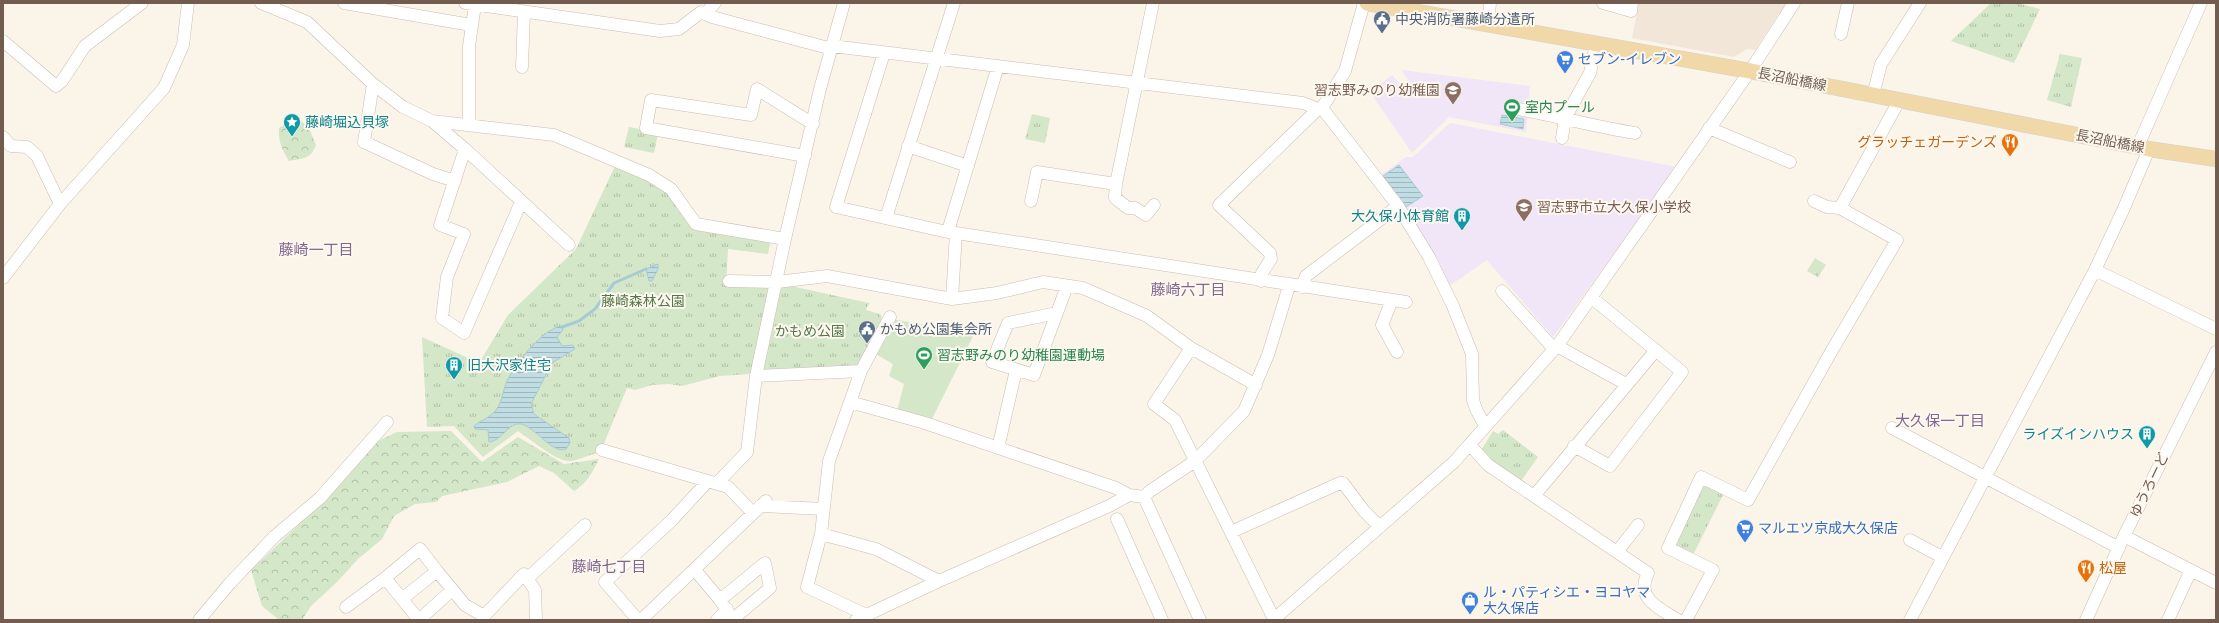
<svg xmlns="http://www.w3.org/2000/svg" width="2219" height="623" font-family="'Public Sans','Noto Sans JP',sans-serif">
  <defs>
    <pattern id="forest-crowns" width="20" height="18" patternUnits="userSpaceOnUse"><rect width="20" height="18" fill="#d4e7c9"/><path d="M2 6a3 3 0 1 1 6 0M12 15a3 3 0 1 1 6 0" fill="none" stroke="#b0bea6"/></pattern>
    <pattern id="park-tufts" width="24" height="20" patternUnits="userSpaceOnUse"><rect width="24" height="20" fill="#d4e7c9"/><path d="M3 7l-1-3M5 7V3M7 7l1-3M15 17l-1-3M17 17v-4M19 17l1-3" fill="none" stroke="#b0bea6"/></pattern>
    <pattern id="water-rules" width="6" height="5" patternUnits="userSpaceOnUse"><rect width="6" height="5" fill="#bfdde2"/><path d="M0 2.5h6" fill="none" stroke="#a0b6ba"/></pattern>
  </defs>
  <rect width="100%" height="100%" fill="#faf4e9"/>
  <path fill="#f1e6d8" d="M1639,3H1786L1755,50L1747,49L1734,57L1632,38Z"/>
  <path fill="#f1e6f7" d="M1401,70L1530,86L1526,132L1449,117L1412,153L1370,92L1392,75L1404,88L1411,83Z
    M1450,123L1677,167L1553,337L1487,260L1448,287L1379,176L1406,157H1413Z"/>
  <path fill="#d4e7c9" d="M892,319L949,329L978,326L931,421L897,411L904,384L889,376L893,364L874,353Z"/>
  <path fill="url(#forest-crowns)" d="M289,122H302L308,126L316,145C310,160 303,158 289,161C282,150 278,141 279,128Z
    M451,431L482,462L518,437L564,464L599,459C592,473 587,483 574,491L554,473L539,466L507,482L442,496L436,502L415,504L394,516L382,539L358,559L336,583L311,606L302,620H279L262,606L251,570L334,491L378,441L397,432Z"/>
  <path fill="url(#park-tufts)" d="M1991,3H2017L2040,9L2014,63L1951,41Z
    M2060,54L2082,58L2071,107L2047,100Z
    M1032,114L1050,118L1045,143L1025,139Z
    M629,127L658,133L654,153L624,147Z
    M616,164L670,191L696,227L770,243L768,254L728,249L726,285L772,287L753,371L750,374L720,376L682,386L669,384L652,385L635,390L627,388L600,453C589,454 581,460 570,461C556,462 531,439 518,431L483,457L454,426L427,427L422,337L479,363L508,315L576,249Z
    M1815,258L1826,265L1818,277L1807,271Z
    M786,285L869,303L866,310L880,314L883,323L860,367L764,371L761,369L779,288Z
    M1503,430L1538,457L1521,481L1480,452L1493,431L1498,434Z
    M1703,484L1724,493L1693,555L1674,545Z"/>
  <path fill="url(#water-rules)" stroke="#a7cbd3" d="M1502,115L1524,119L1523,129L1500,124Z
    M1399,165L1423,196L1406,207L1383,176Z
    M658,264V269L652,281H649L646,269Z
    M562,326L563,330L557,337L562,346L573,345L575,349L552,363L531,404L534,414L569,438L570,443L566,449C553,455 534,426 521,424C508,422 502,441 489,442L488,430L475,429L474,426C481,420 490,418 496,410C502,402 503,390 507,381C515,364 543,328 562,326Z"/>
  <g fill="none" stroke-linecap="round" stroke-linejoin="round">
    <path stroke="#a7cbd3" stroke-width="3" d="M562,327L579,321L595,309L614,283L646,269"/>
    <g stroke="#cbbcb0" stroke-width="13">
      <path id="minor" d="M261,3L307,22L373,84L403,107L432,121L465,149L569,245
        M344,3L471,25
        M465,3L660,31L679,29L701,12L712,17L832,49
        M1153,3L1116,184L1115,198L1128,208H1135L1146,215L1154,205
        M1603,3L1631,11L1632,3
        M705,14L715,3
        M1488,25L1490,3
        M1841,34L1848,3
        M3,41L56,86L62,81L85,46L142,3
        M832,46L1303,103L1318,109L1322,108L1398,206L1429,257L1453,306L1472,354L1473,400L1476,409L1485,426
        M884,53L836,207L943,231L1406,302
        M522,67L524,12
        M373,84L364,142L433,174L455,181
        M1873,95L1881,64L1920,3
        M1322,108L1345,71L1364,3
        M1518,109C1557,116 1595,127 1635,133
        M432,121L554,135L649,175L671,189L696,224L785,239L756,376
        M469,125V46L475,5
        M1709,128L1790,162
        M3,137L11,146L27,147L37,156L60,204
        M1562,138L1565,118L1590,73L1596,44
        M908,146L968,166
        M2138,146L2201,3
        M465,149L440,225L464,234L447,277L442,318L464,333L521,202
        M805,156L646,128L651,100L751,115L757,89L813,124
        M1031,201L1037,172L1116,184
        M1814,201L1827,207L1840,208L1899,101
        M886,218L954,3
        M948,231L998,66
        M785,239L820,89L844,3
        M2095,270L2216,329
        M3,278L60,204L164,88L183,45L188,3
        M729,281L777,282L827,276L952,299L997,293L1043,282L1083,288L1147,316L1191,348L1256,385
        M1261,281L1262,273L1271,259L1270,253L1219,205L1318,109
        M1302,287L1306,276L1398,206
        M1502,291L1554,349
        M952,299L956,233
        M1392,300L1382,325L1397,352
        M1057,313L1008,323L992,362L1034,375L1067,286
        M1557,346L1626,384
        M1191,348L1154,404L1175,420L1274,619
        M850,402L925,423L1116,488L1129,495
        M1892,428L2119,548
        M1470,445L1488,465L1648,573C1635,599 1659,608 1678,620
        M1574,446L1610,466L1682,372L1591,297
        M998,448L1016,370
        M602,450L728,487L753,513
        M717,483L747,452L756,376L861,371
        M1534,496L1656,350
        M1144,497L1200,620
        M760,506L823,509
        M1117,519L1162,620
        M1231,532L1340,483H1343L1364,511L1380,527
        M821,534L876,549L939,581
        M2124,536L2216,583
        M1910,540L1942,557
        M1617,552L1638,525
        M695,570L720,600L733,619L770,588L765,563L720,600
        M528,578L585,525
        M452,590L419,620L402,599L437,571L465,605L484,616L524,574L535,590L536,620
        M402,599L385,578L420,549L437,571
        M346,607L385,578
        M866,615L807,587L821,534L829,461L861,371L890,317
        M199,620L230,583L275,536L320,498L387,422
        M638,620L605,582L672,520L707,482
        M641,620L766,501
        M717,620L727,609
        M856,620L939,581L1109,506L1129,495L1144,497L1150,491L1195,461L1244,411L1268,355L1289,286
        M1273,620L1454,462L1557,346L1750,71L1794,3
        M1686,620L1713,570L1668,548L1701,477L1748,500L1831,352L1897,240L1840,208
        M1910,620L2095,270L2124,208L2149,149
        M2086,620L2124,536L2216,352
        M2168,620L2191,570"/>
    </g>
    <g stroke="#d8d1ce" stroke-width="16">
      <path id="major" d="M1367,3L1750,71L2149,149L2216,159"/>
    </g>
    <use href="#minor" stroke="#fff" stroke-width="12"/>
    <use href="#major" stroke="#f1d8a9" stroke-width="15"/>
  </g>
  <defs>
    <g id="civic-pin" transform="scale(0.9)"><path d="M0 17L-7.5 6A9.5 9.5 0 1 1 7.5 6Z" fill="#5c6f8a" stroke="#fdf8ef"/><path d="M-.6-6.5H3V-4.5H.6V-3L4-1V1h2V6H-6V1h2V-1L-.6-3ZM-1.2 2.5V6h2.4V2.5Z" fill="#fff"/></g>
    <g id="supermarket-pin" transform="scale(0.9)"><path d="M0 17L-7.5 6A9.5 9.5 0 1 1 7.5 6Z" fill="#3f7fe0" stroke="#fdf8ef"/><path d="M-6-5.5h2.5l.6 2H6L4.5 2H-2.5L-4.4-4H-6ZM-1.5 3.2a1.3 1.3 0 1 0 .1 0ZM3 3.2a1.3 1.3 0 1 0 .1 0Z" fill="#fff"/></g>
    <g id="school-pin" transform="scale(0.9)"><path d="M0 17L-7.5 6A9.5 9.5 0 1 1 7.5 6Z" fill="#8d6e63" stroke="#fdf8ef"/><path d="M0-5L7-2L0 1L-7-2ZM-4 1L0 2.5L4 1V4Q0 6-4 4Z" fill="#fff"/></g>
    <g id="stadium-pin" transform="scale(0.9)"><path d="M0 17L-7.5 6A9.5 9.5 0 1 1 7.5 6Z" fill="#2e9e5b" stroke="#fdf8ef"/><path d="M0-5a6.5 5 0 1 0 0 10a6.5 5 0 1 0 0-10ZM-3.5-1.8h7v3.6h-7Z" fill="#fff"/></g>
    <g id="sight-pin" transform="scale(0.9)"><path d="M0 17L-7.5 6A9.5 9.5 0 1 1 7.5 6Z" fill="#0f9aa8" stroke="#fdf8ef"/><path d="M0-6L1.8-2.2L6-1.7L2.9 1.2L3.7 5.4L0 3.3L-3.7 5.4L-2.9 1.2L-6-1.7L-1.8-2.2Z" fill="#fff"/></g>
    <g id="restaurant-pin" transform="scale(0.9)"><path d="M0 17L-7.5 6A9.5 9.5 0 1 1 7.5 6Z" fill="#e8710a" stroke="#fdf8ef"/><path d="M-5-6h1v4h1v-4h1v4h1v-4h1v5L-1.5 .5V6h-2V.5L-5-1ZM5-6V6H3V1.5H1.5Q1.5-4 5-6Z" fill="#fff"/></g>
    <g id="building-pin" transform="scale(0.9)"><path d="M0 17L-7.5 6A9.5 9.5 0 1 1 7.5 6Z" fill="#0f9aa8" stroke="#fdf8ef"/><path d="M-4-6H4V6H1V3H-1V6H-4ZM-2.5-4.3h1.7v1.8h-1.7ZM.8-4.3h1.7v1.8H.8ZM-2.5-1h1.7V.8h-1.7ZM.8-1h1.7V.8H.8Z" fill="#fff"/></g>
    <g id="shop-pin" transform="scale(0.9)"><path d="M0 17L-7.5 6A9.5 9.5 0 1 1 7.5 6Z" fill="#3f7fe0" stroke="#fdf8ef"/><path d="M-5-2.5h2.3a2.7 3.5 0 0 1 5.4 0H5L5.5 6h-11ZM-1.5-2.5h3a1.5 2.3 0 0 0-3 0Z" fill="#fff"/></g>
  </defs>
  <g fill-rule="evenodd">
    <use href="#civic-pin" x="1382" y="19"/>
    <use href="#supermarket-pin" x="1565" y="59"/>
    <use href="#school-pin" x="1453" y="90"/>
    <use href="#stadium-pin" x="1512" y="107"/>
    <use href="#sight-pin" x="292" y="122"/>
    <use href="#restaurant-pin" x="2010" y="142"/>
    <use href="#school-pin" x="1524" y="207"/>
    <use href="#building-pin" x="1462" y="216"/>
    <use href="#civic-pin" x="867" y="329"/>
    <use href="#stadium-pin" x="924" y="355"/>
    <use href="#building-pin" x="454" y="365"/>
    <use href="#building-pin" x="2147" y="434"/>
    <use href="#supermarket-pin" x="1745" y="528"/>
    <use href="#restaurant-pin" x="2086" y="568"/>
    <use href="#shop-pin" x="1470" y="600"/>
  </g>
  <g text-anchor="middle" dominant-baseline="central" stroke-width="4" stroke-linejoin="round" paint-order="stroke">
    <g font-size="14" fill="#4e5e75" stroke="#fdf8ef" text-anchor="start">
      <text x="1395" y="19">中央消防署藤崎分遣所</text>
      <text x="880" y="329">かもめ公園集会所</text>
    </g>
    <g font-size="14" fill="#366cbe" stroke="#fdf8ef" text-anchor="start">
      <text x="1578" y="59">セブン-イレブン</text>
      <text x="1758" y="528">マルエツ京成大久保店</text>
      <text x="1483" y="592">ル・パティシエ・ヨコヤマ<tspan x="1483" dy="16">大久保店</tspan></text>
    </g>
    <g font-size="14" fill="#725c4f" stroke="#fdf8ef">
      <text transform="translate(1792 79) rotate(11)">長沼船橋線</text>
      <text transform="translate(2110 141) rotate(11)">長沼船橋線</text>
      <text transform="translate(2149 485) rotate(-64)">ゆうろーど</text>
    </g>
    <g font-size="14" fill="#785e54" stroke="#fdf8ef" text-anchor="end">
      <text x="1440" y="90">習志野みのり幼稚園</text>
      <text x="1537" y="207" text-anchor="start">習志野市立大久保小学校</text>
    </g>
    <g font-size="14" fill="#27864d" stroke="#fdf8ef" text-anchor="start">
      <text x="1525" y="107">室内プール</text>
      <text x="937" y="355">習志野みのり幼稚園運動場</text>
    </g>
    <g font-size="14" fill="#0d838f" stroke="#fdf8ef" text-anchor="start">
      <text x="305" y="122">藤崎堀込貝塚</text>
      <text x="1449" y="216" text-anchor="end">大久保小体育館</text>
      <text x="467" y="365">旧大沢家住宅</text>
      <text x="2134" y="434" text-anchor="end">ライズインハウス</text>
    </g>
    <g font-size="14" fill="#c56008" stroke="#fdf8ef" text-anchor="end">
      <text x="1997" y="142">グラッチェガーデンズ</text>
      <text x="2099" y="568" text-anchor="start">松屋</text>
    </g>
    <g font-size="14" fill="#557749" stroke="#fdf8ef">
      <text x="643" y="301">藤崎森林公園</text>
      <text x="810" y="331">かもめ公園</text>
    </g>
    <g font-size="15" fill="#81678e" stroke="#fdf8ef">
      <text x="316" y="249">藤崎一丁目</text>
      <text x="1188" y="289">藤崎六丁目</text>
      <text x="1940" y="420">大久保一丁目</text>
      <text x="609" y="566">藤崎七丁目</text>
    </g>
  </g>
  <rect width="2219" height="623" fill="none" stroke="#725c4f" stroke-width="8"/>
</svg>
